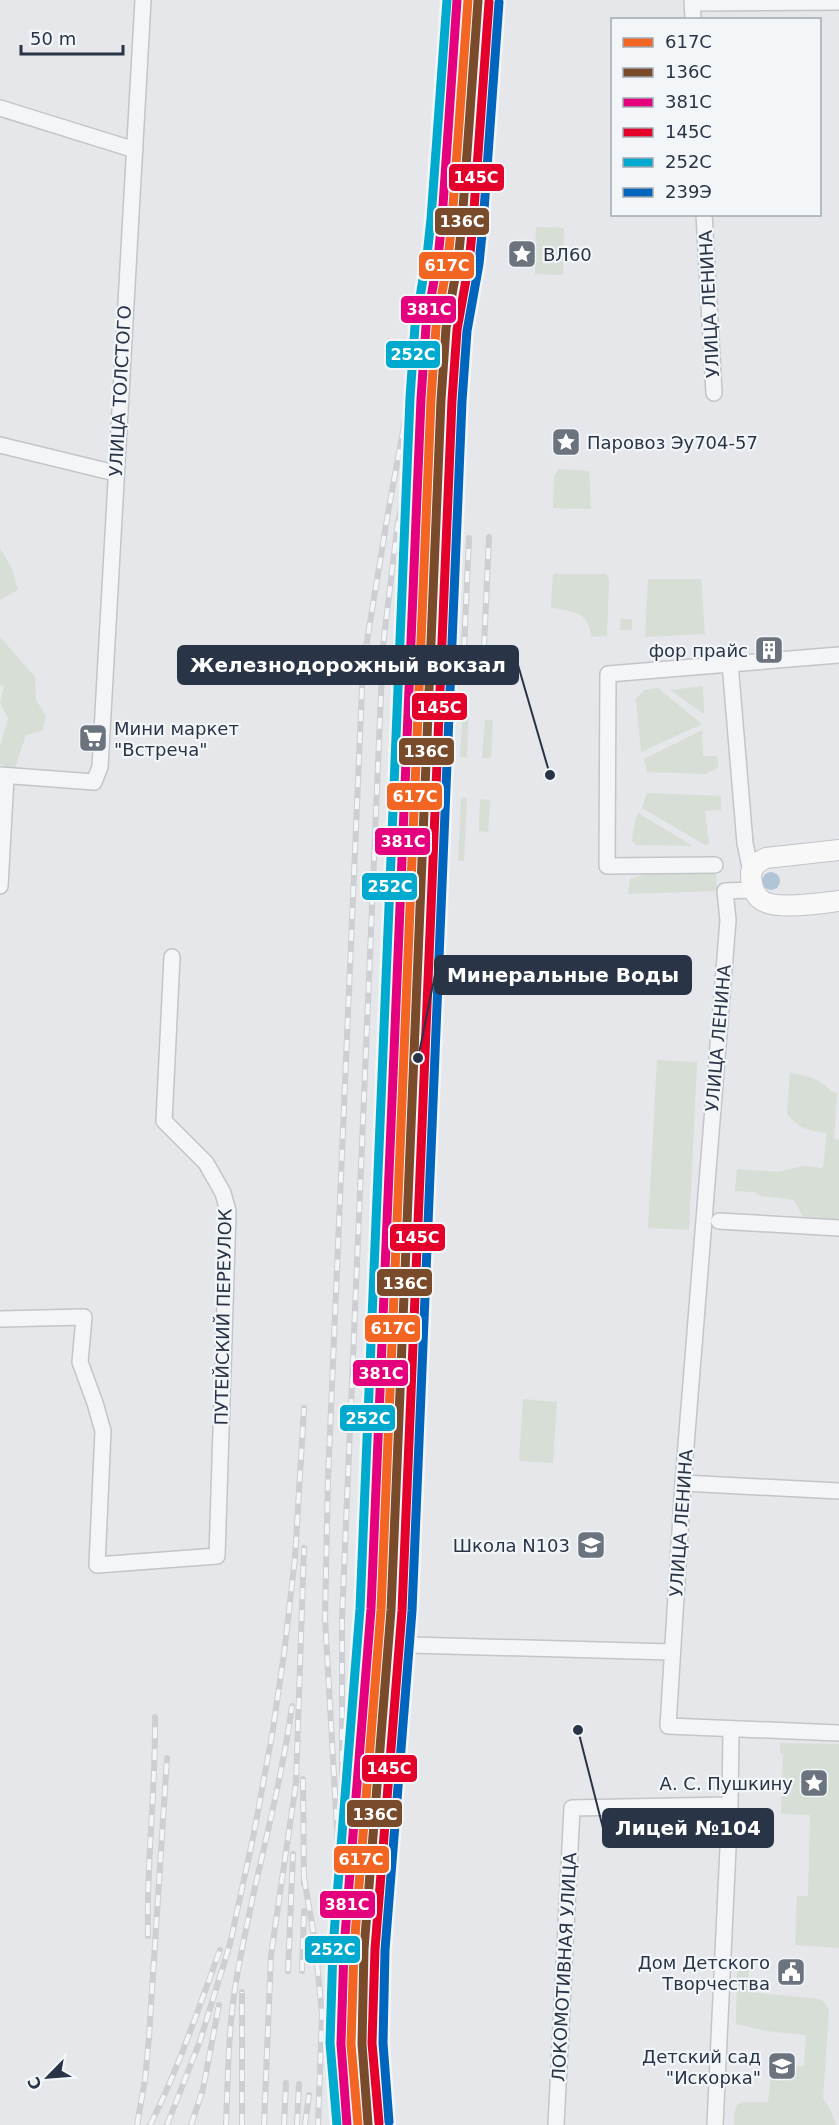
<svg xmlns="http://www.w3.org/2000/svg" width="839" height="2125" font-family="'DejaVu Sans',sans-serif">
  <rect width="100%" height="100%" fill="#e5e7ea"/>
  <path fill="#d6ded5" d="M536,227L564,228L563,275L535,274Z
    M559,469L589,471L591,509L553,508L554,476Z
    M0,532V548L12,569L18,590L0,600Z
    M553,574H606L609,579L607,636L591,637C590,611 572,612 551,607Z
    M648,579H701L705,634L645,637Z
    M621,619H632V630H620Z
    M0,637L35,677L36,700L46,716L42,731L26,735L14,771L0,764V746L8,719L0,702L4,686L0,685Z
    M703,686L704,714L670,690Z
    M658,688L702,724L641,752L636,699L644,690Z
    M463,707H469L467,757H460Z
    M485,720H493L491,758H482Z
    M702,730L703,756H717L718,768L705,774L647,772L644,759Z
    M647,793L721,796V810L705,811L709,844L705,845L642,808Z
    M461,798H467L464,861H458Z
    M480,799L490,800L488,832L479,831Z
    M638,813L693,846L636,845L632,841L634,825Z
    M646,874H716L717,891L628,894L630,879Z
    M657,1060L697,1062L689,1230L648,1228Z
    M790,1073C803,1075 814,1077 824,1085C830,1089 831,1092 837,1093L834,1139L839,1140V1226L806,1223L794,1200L761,1196L754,1192L735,1191L737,1169L778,1172L803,1166L823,1168L827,1133C809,1131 798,1128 787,1114Z
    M523,1399L557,1402L553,1463L519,1461Z
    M780,1743L839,1744V1948L795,1945L797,1896H808L810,1815L781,1814L783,1754L780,1753Z
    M737,1964L749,1968L748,1984L751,1992L819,1999L825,2003L829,2010L823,2098L831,2111L836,2125H734V2113L737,2105L743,2102H768L772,2066H804L806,2035L766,2031L736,2024Z"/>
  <path fill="#b1c5d6" d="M762 881a9 9 0 1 1 18 0a9 9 0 1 1-18 0Z"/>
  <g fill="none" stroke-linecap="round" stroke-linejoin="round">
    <g stroke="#c3c5c8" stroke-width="18">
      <path id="minor" d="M692,0L693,20
        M692,3L839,2
        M0,108L135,150
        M704,214L714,393
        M0,445L115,473
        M730,663L745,843L751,872
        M0,775L94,782L100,767L143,0
        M715,865L607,866L608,674L839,655
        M0,886L6,777
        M753,890L725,891L728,920L683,1483L668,1726L839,1733
        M719,1221L839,1228
        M0,1319L84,1317L80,1362L95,1403L103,1431L97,1565L217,1556L228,1211L223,1193L206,1163L164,1121L172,957
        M683,1483L839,1491
        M410,1645L672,1652
        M556,2125L572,1808L730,1805
        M715,2125L730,1805L731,1730"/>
    </g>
    <g stroke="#c1c4c8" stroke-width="22">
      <path id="major" d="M839,850L766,858L757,863L751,872C751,882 752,892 760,899C773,911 821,903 839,901"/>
    </g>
    <use href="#minor" stroke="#f4f5f7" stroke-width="15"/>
    <use href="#major" stroke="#f8f8f8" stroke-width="20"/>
    <g stroke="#cdcfd2" stroke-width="6">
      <path id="rail" d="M483,669L489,537
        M463,670L469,538
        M303,1779L304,1884
        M342,1806V1619L383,646L397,529L436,327
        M340,1857L351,2044
        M339,1864L325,1618L328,1478L363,665L389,507L434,263L444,158L468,0
        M304,1878L315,1942L322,2014L318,2125
        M348,1888L408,509
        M148,1936C146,1863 156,1791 155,1717
        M288,1971L293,1854
        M302,1971L304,1911
        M137,2125L145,2080L149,2037L167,1758
        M150,2125C179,2068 198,2009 220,1950
        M167,2125L200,2041L230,1944L254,1833L272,1735L284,1654L295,1558L304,1408
        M191,2125L203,2089L219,2005
        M226,2125C228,2079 228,2034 235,1988C250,1893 279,1801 292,1706
        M242,2125V1992
        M264,2125L271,1955L296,1783L304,1548
        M284,2125L286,2083
        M297,2125L299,2084
        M305,2125L309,2095"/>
    </g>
    <use href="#rail" stroke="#f3f6f9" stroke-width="4" stroke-dasharray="11" stroke-linecap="butt"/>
    <g stroke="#f3f6f9" stroke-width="14">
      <path id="rail-1" d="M358,2125L351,2044L354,1948L381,1610L431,399L436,327L448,259L452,221L468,0"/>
    </g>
    <g stroke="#f3f6f9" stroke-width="14">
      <path id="rail-2" d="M368,2124L362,2044L364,1949L391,1610L441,400L446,328L458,261L462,222L478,1"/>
    </g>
    <g stroke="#f3f6f9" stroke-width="14">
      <path id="rail-3" d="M347,2125L341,2044L344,1948L371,1609L421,399L426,326L438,258L442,220L457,0"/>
    </g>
    <g stroke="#f3f6f9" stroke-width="14">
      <path id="rail-4" d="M379,2123L372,2043L375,1949L402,1611L452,400L457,330L469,263L473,223L489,2"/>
    </g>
    <g stroke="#f3f6f9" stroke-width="14">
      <path id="rail-5" d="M337,2125L330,2043L333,1947L360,1609L410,398L415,326L427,256L431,219L447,0"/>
    </g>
    <g stroke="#f3f6f9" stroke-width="14">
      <path id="rail-6" d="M389,2122L383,2043L385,1950L412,1611L462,401L467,331L479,264L483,224L499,2"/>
    </g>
    <use href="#rail-1" stroke="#f26522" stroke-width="9"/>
    <use href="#rail-2" stroke="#7a4b2a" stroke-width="9"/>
    <use href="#rail-3" stroke="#e5007d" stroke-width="9"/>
    <use href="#rail-4" stroke="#e4002b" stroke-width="9"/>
    <use href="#rail-5" stroke="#00a9ce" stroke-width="9"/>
    <use href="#rail-6" stroke="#0065bd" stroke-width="9"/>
  </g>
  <defs>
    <g id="sight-square" transform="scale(1.5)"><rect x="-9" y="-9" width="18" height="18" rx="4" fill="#6b737f" stroke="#f3f6f9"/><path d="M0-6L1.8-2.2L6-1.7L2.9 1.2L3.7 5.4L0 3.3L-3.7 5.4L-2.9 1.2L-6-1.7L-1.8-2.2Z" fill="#fff"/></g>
    <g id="building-square" transform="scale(1.5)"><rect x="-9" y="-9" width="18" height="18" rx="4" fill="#6b737f" stroke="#f3f6f9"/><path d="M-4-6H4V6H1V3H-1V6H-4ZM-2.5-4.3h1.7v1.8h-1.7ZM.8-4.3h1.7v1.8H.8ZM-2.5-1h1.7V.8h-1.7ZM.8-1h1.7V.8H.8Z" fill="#fff"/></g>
    <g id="supermarket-square" transform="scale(1.5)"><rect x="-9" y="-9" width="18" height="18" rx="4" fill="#6b737f" stroke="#f3f6f9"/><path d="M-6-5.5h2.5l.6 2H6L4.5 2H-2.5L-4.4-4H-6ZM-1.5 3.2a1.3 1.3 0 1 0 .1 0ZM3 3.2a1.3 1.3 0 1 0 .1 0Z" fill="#fff"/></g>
    <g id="school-square" transform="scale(1.5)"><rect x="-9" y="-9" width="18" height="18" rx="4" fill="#6b737f" stroke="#f3f6f9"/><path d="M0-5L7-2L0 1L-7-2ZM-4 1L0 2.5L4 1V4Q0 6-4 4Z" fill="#fff"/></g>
    <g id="civic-square" transform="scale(1.5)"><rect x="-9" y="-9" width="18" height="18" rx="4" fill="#6b737f" stroke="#f3f6f9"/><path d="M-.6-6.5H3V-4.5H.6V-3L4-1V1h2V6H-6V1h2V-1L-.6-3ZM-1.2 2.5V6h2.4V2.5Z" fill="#fff"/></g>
  </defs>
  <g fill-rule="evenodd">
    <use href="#sight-square" x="522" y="254"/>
    <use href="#sight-square" x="566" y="442"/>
    <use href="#building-square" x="769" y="650"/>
    <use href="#supermarket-square" x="93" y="738"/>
    <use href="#school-square" x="591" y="1545"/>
    <use href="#sight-square" x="814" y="1783"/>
    <use href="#civic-square" x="791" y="1972"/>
    <use href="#school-square" x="782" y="2066"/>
  </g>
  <g text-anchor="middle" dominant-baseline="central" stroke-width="4.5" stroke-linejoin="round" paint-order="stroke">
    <g font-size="18" fill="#293546" stroke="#f3f6f9" text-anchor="end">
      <text x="543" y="254" text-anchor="start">ВЛ60</text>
      <text x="587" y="442" text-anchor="start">Паровоз Эу704-57</text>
      <text x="748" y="650">фор прайс</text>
      <text x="114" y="728" text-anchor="start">Мини маркет<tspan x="114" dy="21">"Встреча"</tspan></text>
      <text x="570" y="1545">Школа N103</text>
      <text x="793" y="1783">А. С. Пушкину</text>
      <text x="770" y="1962">Дом Детского<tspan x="770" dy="21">Творчества</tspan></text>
      <text x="761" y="2056">Детский сад<tspan x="761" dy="21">"Искорка"</tspan></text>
    </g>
    <g font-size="18" fill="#293546" stroke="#f3f6f9">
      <text transform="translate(709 304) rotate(-93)">УЛИЦА ЛЕНИНА</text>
      <text transform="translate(120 391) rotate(-87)">УЛИЦА ТОЛСТОГО</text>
      <text transform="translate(718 1038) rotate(-85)">УЛИЦА ЛЕНИНА</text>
      <text transform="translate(223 1317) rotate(-89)">ПУТЕЙСКИЙ ПЕРЕУЛОК</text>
      <text transform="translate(681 1523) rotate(-86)">УЛИЦА ЛЕНИНА</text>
      <text transform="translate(564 1967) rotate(-87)">ЛОКОМОТИВНАЯ УЛИЦА</text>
    </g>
  </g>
  <path fill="none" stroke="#293546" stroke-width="2" d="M550 775L518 665M418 1058L435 975M578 1730L603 1828"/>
  <g fill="#293546" stroke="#f3f6f9" stroke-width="2">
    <circle cx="550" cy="775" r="6"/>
    <circle cx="418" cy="1058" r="6"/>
    <circle cx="578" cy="1730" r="6"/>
  </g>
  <g fill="#293546" stroke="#293546" stroke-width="2">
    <rect x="178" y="646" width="340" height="38" rx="6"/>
    <rect x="435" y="956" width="256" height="38" rx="6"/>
    <rect x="603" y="1809" width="170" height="38" rx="6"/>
  </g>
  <g font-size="20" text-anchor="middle" font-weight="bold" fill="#fff">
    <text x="348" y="672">Железнодорожный вокзал</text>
    <text x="563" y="982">Минеральные Воды</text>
    <text x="688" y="1835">Лицей №104</text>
  </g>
  <g stroke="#f3f6f9" stroke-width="2">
    <rect x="448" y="163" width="57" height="29" rx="6" fill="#e4002b"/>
    <rect x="434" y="207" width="56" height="29" rx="6" fill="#7a4b2a"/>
    <rect x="418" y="251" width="57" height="29" rx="6" fill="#f26522"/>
    <rect x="400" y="295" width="57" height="29" rx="6" fill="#e5007d"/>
    <rect x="385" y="340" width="56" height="29" rx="6" fill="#00a9ce"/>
    <rect x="411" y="692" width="57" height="29" rx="6" fill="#e4002b"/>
    <rect x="398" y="737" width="57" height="29" rx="6" fill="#7a4b2a"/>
    <rect x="386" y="782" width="57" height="29" rx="6" fill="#f26522"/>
    <rect x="374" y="827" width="57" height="29" rx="6" fill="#e5007d"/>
    <rect x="361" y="872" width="57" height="29" rx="6" fill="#00a9ce"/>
    <rect x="389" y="1223" width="57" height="29" rx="6" fill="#e4002b"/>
    <rect x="376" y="1268" width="57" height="29" rx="6" fill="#7a4b2a"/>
    <rect x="364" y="1314" width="57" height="29" rx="6" fill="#f26522"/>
    <rect x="352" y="1359" width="57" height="28" rx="6" fill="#e5007d"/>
    <rect x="339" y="1404" width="57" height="28" rx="6" fill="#00a9ce"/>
    <rect x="361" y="1754" width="57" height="29" rx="6" fill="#e4002b"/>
    <rect x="346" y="1799" width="57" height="29" rx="6" fill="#7a4b2a"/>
    <rect x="333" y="1845" width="57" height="29" rx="6" fill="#f26522"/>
    <rect x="319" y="1890" width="57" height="29" rx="6" fill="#e5007d"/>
    <rect x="304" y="1935" width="57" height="29" rx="6" fill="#00a9ce"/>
  </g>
  <g font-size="16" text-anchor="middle" font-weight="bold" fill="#fff">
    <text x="476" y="183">145С</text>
    <text x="462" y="227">136С</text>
    <text x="447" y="271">617C</text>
    <text x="429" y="315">381С</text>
    <text x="413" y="360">252С</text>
    <text x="439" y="713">145С</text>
    <text x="426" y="757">136С</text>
    <text x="415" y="802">617C</text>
    <text x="403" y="847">381С</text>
    <text x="390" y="892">252С</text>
    <text x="417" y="1243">145С</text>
    <text x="405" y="1289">136С</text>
    <text x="393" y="1334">617C</text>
    <text x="381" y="1379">381С</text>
    <text x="368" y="1424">252С</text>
    <text x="389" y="1774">145С</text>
    <text x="375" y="1820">136С</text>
    <text x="361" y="1865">617C</text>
    <text x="347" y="1910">381С</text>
    <text x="333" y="1955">252С</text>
  </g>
  <rect x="611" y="18" width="210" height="198" fill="#f3f6f9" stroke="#a2a9b1" stroke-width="1.5"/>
  <rect x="623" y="38" width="30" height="9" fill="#f26522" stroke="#a2a9b1" stroke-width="1.5"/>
  <text x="665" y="48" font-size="18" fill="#293546">617C</text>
  <rect x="623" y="68" width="30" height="9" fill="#7a4b2a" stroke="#a2a9b1" stroke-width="1.5"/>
  <text x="665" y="78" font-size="18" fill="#293546">136С</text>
  <rect x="623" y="98" width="30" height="9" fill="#e5007d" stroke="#a2a9b1" stroke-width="1.5"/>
  <text x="665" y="108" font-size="18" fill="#293546">381С</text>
  <rect x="623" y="128" width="30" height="9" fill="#e4002b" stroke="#a2a9b1" stroke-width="1.5"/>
  <text x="665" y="138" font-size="18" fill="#293546">145С</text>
  <rect x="623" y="158" width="30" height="9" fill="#00a9ce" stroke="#a2a9b1" stroke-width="1.5"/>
  <text x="665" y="168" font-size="18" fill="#293546">252С</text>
  <rect x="623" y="188" width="30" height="9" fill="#0065bd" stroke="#a2a9b1" stroke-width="1.5"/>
  <text x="665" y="198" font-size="18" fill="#293546">239Э</text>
  <g transform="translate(48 2077) rotate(245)" stroke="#f3f6f9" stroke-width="4.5" paint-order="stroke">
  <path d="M0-4.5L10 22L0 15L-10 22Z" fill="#293546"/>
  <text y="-9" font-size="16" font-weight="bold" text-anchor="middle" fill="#293546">С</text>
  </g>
  <path d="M21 45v9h102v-9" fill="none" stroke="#293546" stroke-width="3"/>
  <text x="30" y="45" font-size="18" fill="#293546" stroke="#f3f6f9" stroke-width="4.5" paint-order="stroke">50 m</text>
</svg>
